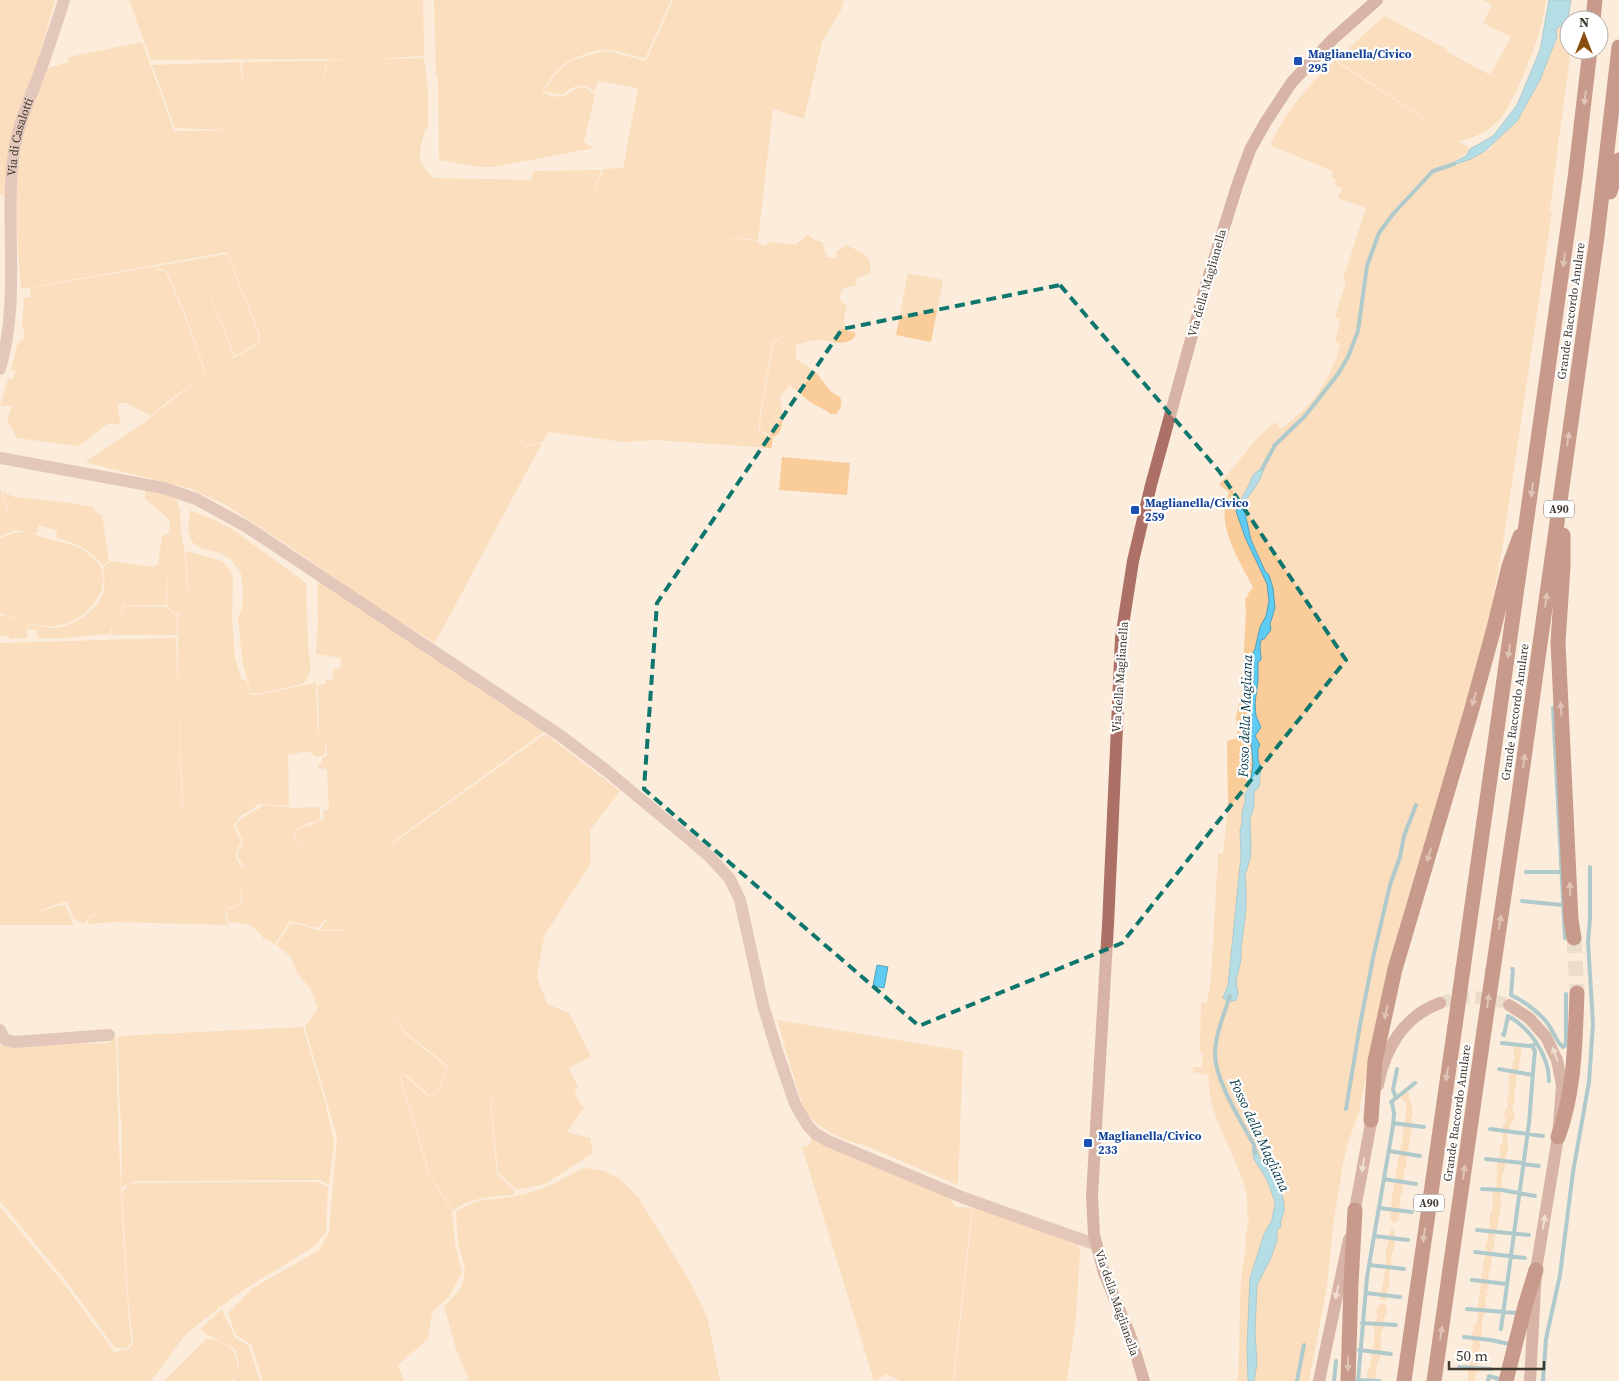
<svg xmlns="http://www.w3.org/2000/svg" width="1619" height="1381" font-family="'Source Serif 4',serif">
  <rect width="100%" height="100%" fill="#fcecdb"/>
  <path fill="#f9cc9a" d="M0,0H55L23,116L11,203L0,193Z
    M129,0H423L424,56L368,59L424,58C428,81 429,104 428,128H426C419,152 414,159 433,178L531,180L534,171L601,170L590,202L603,169L623,168L638,88L598,81L595,91C583,82 573,85 562,95L543,91L559,70L571,61L592,54L607,51L646,61L673,0H844L841,10L822,42L804,119L773,109L758,240L699,235L757,241L760,245L764,246L770,242L801,245L796,244L808,235L815,240L822,242L827,257L837,258L836,252L846,245C860,252 873,254 870,273L857,278L855,286L843,288L839,299L847,306C844,315 842,322 847,331L855,332V337C844,348 830,339 816,340C809,340 803,344 796,345V358C801,364 809,366 815,372C824,380 828,393 840,397C843,404 841,408 836,414H830C823,407 816,407 809,401C801,395 799,390 789,386L780,397C782,410 787,429 774,437L760,430L761,412L774,342L786,335L773,341L760,412L759,431L773,438L771,448L655,440L624,442L548,432L542,442L525,446L511,430L525,447L542,443L435,643L370,603L289,546L224,504L189,488L85,462L145,422L205,374L167,402L151,416L126,403H118L120,424H108L78,446L17,438L7,420L12,406H0L8,379H13L16,371L11,370L18,342L24,339V331L22,327L24,298L31,297L30,288L157,266L158,270L166,272L187,322L204,370L202,376L205,370L188,321L167,271L159,269L158,266L227,254L258,333L259,341L253,346L235,356L208,289L200,275L208,290L234,357L225,363L254,347L260,342L259,332L227,252L21,289C17,239 13,186 23,136C28,112 39,90 48,68L69,62L68,57L142,42L174,131L236,130L175,128L152,65L240,62L243,90L242,62L326,61L323,91H318L323,92L327,60L364,59L151,60Z
    M434,0H671L645,59C633,56 620,50 607,50C601,49 594,51 588,53C561,62 556,70 542,91L551,96L562,97L580,87L586,88L595,95L584,142L594,148L493,167H479L439,160L438,78L436,77Z
    M1483,0H1546C1542,32 1527,69 1513,97C1510,102 1509,107 1506,111C1496,127 1477,138 1459,141L1336,60L1384,16L1445,48L1449,53L1490,75L1511,37L1483,23L1492,5Z
    M1569,26V50H1571L1557,153L1554,156L1557,155L1550,211L1552,212L1502,550L1489,620L1462,718L1398,930L1387,971L1359,1112L1348,1143L1343,1164L1334,1219L1327,1286L1309,1381H1238L1241,1277L1246,1247L1245,1242L1249,1216L1247,1214C1247,1207 1248,1199 1246,1191C1237,1155 1205,1112 1209,1075L1193,1072V1067H1202L1203,1055L1200,1052L1201,1002L1207,1003L1211,978L1218,854H1223L1224,847L1228,801L1227,741L1238,738L1236,717L1242,690L1246,611L1245,599L1247,597L1248,594L1253,587C1242,566 1221,533 1225,507C1225,503 1228,497 1229,492L1219,485L1257,438L1275,422L1281,429C1310,408 1325,387 1338,354L1337,353L1340,344L1335,341L1340,320L1335,317L1346,282L1343,279L1366,208L1338,198L1342,188L1334,185L1336,180L1332,178V171L1270,145C1286,112 1307,85 1335,61L1469,148C1464,159 1457,157 1449,165L1452,167L1489,150L1496,141L1517,121L1540,80L1558,37L1556,31L1559,27Z
    M908,273L943,280L931,342L896,335Z
    M782,457L850,463L847,495L779,490Z
    M146,486L175,495L180,510L181,534L185,554L187,590H189H188L186,551L222,561L230,570L233,579L232,618L235,658L241,679L246,680L251,695C274,694 295,685 317,683L316,695L318,733H319L318,685L326,684V680H333V669H340L341,658L316,654L318,619L317,588L319,580L544,732L391,843L394,852L392,844L545,734L620,791L590,830L591,863L544,936L537,977L547,1004L569,1013L591,1056L569,1068L578,1088L574,1093L584,1108L567,1132L590,1138L593,1153L545,1184L517,1190L498,1172L491,1101L497,1091L490,1101L497,1174L515,1191L513,1195C489,1197 473,1196 453,1211L430,1175L401,1078L404,1075L428,1096L439,1091L448,1066L404,1031L389,1007L403,1032L447,1067L438,1091L429,1095L405,1074L400,1078L429,1175L452,1211L455,1244L462,1272L449,1297L432,1312L428,1339L398,1365L404,1381H263L251,1344L236,1335L228,1313L253,1288L319,1250L329,1232L337,1137L305,1027L318,1008L310,988L297,973L291,957L276,945L291,923L305,926L320,931H345L351,939L345,930H320L325,922H330L324,920L318,928L290,921L274,945L272,942L263,938L259,932L248,924L229,922L227,915V909L235,908L242,903V896L240,889L241,903L234,907L227,908L225,916L229,925L117,922L87,924L90,917L107,914L90,916L84,924L74,919L67,902C57,903 46,908 37,912C47,910 56,905 66,905L73,925H0V643L176,638L182,808L257,805C248,816 241,809 234,827L241,841C236,854 232,856 243,867L245,866C234,856 237,854 243,842L236,825C243,814 254,813 264,805L295,808L316,807L320,809V821L308,823L295,830L294,837L299,844H306L299,843L295,837L296,830C305,826 316,824 324,819L323,810H329L327,769L318,768V765L322,763V758L327,756L325,734V755L316,757L308,751L288,755L289,805C280,807 273,804 264,804L183,808L178,687V615L185,613L176,614L167,606L169,552L166,605H124L114,625L125,606L166,607L177,616V635H111L113,626L109,634L63,638H38L37,630L28,629L30,624C39,626 49,629 57,628C75,625 96,611 103,594C106,586 104,575 103,567L111,561L153,567L158,565L162,536L169,533V539L170,520L145,499Z
    M0,488L7,510L11,519L2,491L14,497L64,502L93,507L96,512L102,515L109,561L103,565C89,549 77,543 56,538L57,531L39,525L36,533H32C50,542 75,541 91,556C95,559 100,564 101,568C112,595 80,624 56,626C40,628 14,619 0,613V538L14,533L26,532L17,530L13,523L16,530L0,536Z
    M190,510L219,522L236,532L306,583L308,648L311,667L306,681L301,684L262,693H251L242,660L239,625L238,619L242,608L243,589L241,573L231,559L220,553L202,549L192,542L188,530Z
    M0,615L29,623L27,630V638L9,639V636H0Z
    M777,1020L963,1051L958,1185L866,1146L845,1140L828,1131L817,1124L808,1115L803,1107Z
    M303,1027L325,1102L334,1142L329,1185L320,1180L138,1181L121,1187L122,1134L119,1095L118,1036Z
    M116,1037C118,1139 122,1241 131,1343L127,1348H115L69,1285L0,1201V1046L109,1043Z
    M1516,1044H1518L1522,1052L1519,1064V1070L1516,1076V1087L1514,1093L1515,1102L1512,1107L1515,1115L1507,1133L1508,1150L1506,1155L1505,1169L1502,1175C1503,1178 1501,1196 1500,1199L1501,1202L1499,1219L1494,1239L1495,1244L1492,1250L1491,1268L1488,1274L1489,1287L1486,1291L1488,1296L1486,1297C1485,1302 1486,1306 1485,1310C1485,1313 1482,1318 1482,1322C1482,1329 1483,1336 1479,1342L1481,1346L1477,1354L1478,1371L1476,1373L1475,1381H1468V1369L1473,1352L1471,1347L1473,1343L1472,1333L1474,1330L1473,1326L1476,1324L1478,1318L1477,1313L1481,1283V1274L1483,1271V1265L1487,1250L1485,1247C1489,1240 1487,1233 1490,1225C1488,1222 1489,1214 1492,1211V1206L1494,1205L1492,1203L1493,1199L1492,1193L1497,1184L1496,1177L1498,1174C1496,1168 1497,1159 1501,1154L1499,1148L1503,1141V1125L1506,1121L1504,1113L1508,1106L1507,1098L1509,1097V1076L1513,1065L1512,1062L1515,1059L1513,1052Z
    M1407,1092L1409,1093V1098L1412,1106L1413,1115L1411,1120L1412,1128L1408,1150L1406,1169L1404,1170C1404,1178 1403,1192 1400,1199L1399,1220L1393,1223L1390,1219C1391,1206 1392,1191 1396,1178L1395,1175L1404,1133L1402,1130C1406,1122 1407,1111 1406,1102L1401,1099L1402,1094Z
    M812,1136L948,1194L951,1200L956,1207L972,1208L953,1381H900L887,1374L874,1381L802,1147L810,1145Z
    M583,1168L602,1170L619,1178L638,1197L689,1280L707,1316L720,1381H469L456,1349L444,1306L458,1292L463,1283L465,1268L458,1244L456,1212C479,1195 499,1201 526,1194C546,1189 564,1178 583,1168Z
    M318,1182L328,1187L326,1232L315,1246L248,1287L216,1310L185,1335L151,1381H0V1207L66,1286L114,1352L129,1349L133,1343L128,1296L122,1192L128,1185L138,1183Z
    M973,1207L1076,1239L1080,1251L1076,1318L1067,1381H954Z
    M1391,1229L1394,1230L1395,1241L1394,1246V1251L1391,1255C1393,1265 1387,1274 1390,1286L1387,1289V1297L1385,1301L1382,1300L1380,1298C1383,1282 1388,1265 1385,1249L1387,1247Z
    M1382,1303L1385,1304L1387,1311L1383,1323L1384,1326L1381,1333V1347L1380,1358L1377,1364L1375,1381H1368L1367,1373L1371,1364V1354L1373,1350L1375,1333L1373,1326L1378,1315L1376,1312L1378,1306Z
    M222,1309L235,1338L249,1346L260,1381H235V1377L232,1381H164L206,1339C219,1340 235,1345 237,1361C238,1364 237,1369 237,1372L239,1365L236,1350C225,1341 208,1338 200,1329Z"/>
  <path fill="#5ecbf3" stroke="#559fb8" d="M1549,0H1571L1567,24L1558,27L1556,31L1557,37L1540,80L1517,121L1485,151L1471,159L1450,166L1454,162L1466,156L1470,149L1493,136L1517,105L1540,50Z
    M1264,466C1263,479 1251,493 1243,504L1251,540L1265,571L1269,575L1273,588L1275,608L1270,624L1271,630L1264,639L1261,640C1259,648 1261,652 1261,660L1258,662V681L1255,703L1256,716L1261,727L1255,736L1260,745L1258,749V760L1261,768L1259,787L1254,792V806L1250,819L1251,848L1250,859L1245,876L1246,888V910L1241,949V960L1236,981L1238,995L1236,1000L1232,1001H1227L1223,998L1228,985L1241,856L1240,830L1242,823V812L1245,803V794L1250,786L1253,763L1251,743L1248,737L1251,723V694L1253,679V660L1250,658L1255,649L1260,627L1266,616L1269,601L1267,584L1245,537L1236,511L1241,499L1249,485L1253,475Z
    M877,965L888,967L884,988L873,986Z
    M1252,1149L1257,1150C1261,1165 1275,1174 1280,1187C1282,1193 1285,1204 1284,1211C1283,1216 1280,1220 1281,1226L1277,1231V1241L1270,1260L1257,1285L1255,1331L1257,1364L1254,1381H1248L1247,1347L1250,1278L1264,1234L1272,1220L1275,1202L1267,1180L1254,1159Z"/>
  <g fill="none" stroke-linecap="round" stroke-linejoin="round">
    <path stroke="#559fb8" stroke-width="4" d="M1262,469L1275,445L1305,416L1338,374L1348,357L1358,331L1367,266L1379,233L1393,214L1433,171L1454,164
      M1553,708L1565,938
      M1526,872H1560
      M1522,901L1562,905
      M1512,969H1513L1511,995C1525,1002 1539,1012 1548,1024C1553,1031 1557,1043 1563,1047L1565,1046L1566,1040V994
      M1230,996C1224,1014 1216,1033 1215,1052C1214,1079 1241,1121 1254,1145L1255,1153
      M1503,1034L1504,1035L1508,1016C1530,1028 1549,1055 1549,1081
      M1502,1043L1529,1046L1534,1045
      M1499,1069L1533,1075
      M1396,1098L1393,1090L1397,1069
      M1391,1102L1415,1083
      M1346,1109L1360,1025L1373,958L1390,885L1400,857L1404,836L1416,805
      M1393,1123L1424,1127
      M1490,1129L1543,1136
      M1389,1151L1420,1156
      M1486,1159L1523,1163
      M1523,1164L1539,1166
      M1384,1179L1416,1184
      M1482,1189L1502,1190L1535,1196
      M1379,1208L1412,1212
      M1477,1230L1529,1235
      M1374,1236L1408,1240
      M1475,1252L1525,1258
      M1370,1265L1404,1269
      M1472,1280L1507,1284
      M1366,1293L1400,1297
      M1467,1309L1517,1313
      M1362,1323L1396,1325
      M1501,1329L1529,1123L1534,1060L1535,1051L1532,1046
      M1464,1337L1491,1340L1509,1344
      M1359,1350L1391,1354
      M1459,1367L1491,1369
      M1358,1380L1379,1381
      M1297,1381L1304,1345
      M1334,1381L1336,1361
      M1358,1381L1367,1277L1393,1126L1394,1113L1392,1103
      M1488,1381L1489,1376L1499,1379
      M1543,1381L1546,1339L1560,1275L1573,1172L1589,1082L1593,1024L1588,942L1590,919V867"/>
    <path stroke="#d7c8b9" stroke-width="12" stroke-dasharray="12 6" stroke-linecap="butt" d="M1440,1003C1462,994 1488,996 1509,1005"/>
    <path stroke="#d7c8b9" stroke-width="15" stroke-dasharray="15 8" stroke-linecap="butt" d="M1574,938L1577,993"/>
    <g stroke="#c49a93" stroke-width="12">
      <path id="s1" d="M0,369C21,298 4,224 14,152C18,123 31,96 41,69C49,46 57,23 64,0"/>
      <path d="M0,458L164,488L196,499L247,527L561,736L607,771L683,834L710,857L730,879L740,900L763,1005L776,1048L795,1104L808,1126L816,1134L828,1141L964,1198L1097,1245"/>
      <path d="M0,1030L5,1040L15,1042L109,1035"/>
    </g>
    <path stroke="#ac7067" stroke-width="12" d="M1509,1005L1529,1018L1546,1037L1557,1060L1562,1085L1558,1137L1536,1270L1530,1381
      M1378,1085C1385,1048 1404,1016 1440,1003
      M1353,1220L1373,1112
      M1144,1381L1130,1335L1104,1273L1094,1235L1092,1196L1108,925L1121,638L1133,561L1151,485L1205,288L1238,183L1250,150L1265,123L1292,82L1333,39L1377,0
      M1319,1381L1349,1239"/>
    <path stroke="#87362c" stroke-width="15" d="M1593,20L1595,0
      M1610,192L1619,160
      M1563,535V567L1558,642L1571,920L1574,938
      M1463,969L1575,178L1590,50
      M1493,970L1518,801L1597,237L1619,47
      M1371,1120L1375,1061L1395,969L1471,712L1494,628L1509,566L1520,536
      M1558,1137C1575,1091 1575,1041 1577,993
      M1348,1381L1351,1284L1355,1210
      M1404,1381L1455,1026
      M1434,1381L1484,1031
      M1506,1381L1525,1306L1536,1270"/>
    <path stroke="#87362c" stroke-width="15" d="M1455,1026L1463,969
      M1484,1031L1493,970"/>
  </g>
  <defs><path id="oneway-solid" d="M-6-.8H1V-3.2L6.5 0L1 3.2V.8H-6Z" transform="scale(1.25)"/></defs>
  <g fill="#bd908b">
    <use href="#oneway-solid" transform="translate(1585 98) rotate(97)"/>
    <use href="#oneway-solid" transform="translate(1564 260) rotate(98)"/>
    <use href="#oneway-solid" transform="translate(1568 439) rotate(-82)"/>
    <use href="#oneway-solid" transform="translate(1532 490) rotate(98)"/>
    <use href="#oneway-solid" transform="translate(1546 600) rotate(-82)"/>
    <use href="#oneway-solid" transform="translate(1509 651) rotate(98)"/>
    <use href="#oneway-solid" transform="translate(1474 699) rotate(105)"/>
    <use href="#oneway-solid" transform="translate(1561 709) rotate(-93)"/>
    <use href="#oneway-solid" transform="translate(1524 761) rotate(-82)"/>
    <use href="#oneway-solid" transform="translate(1429 855) rotate(106)"/>
    <use href="#oneway-solid" transform="translate(1570 889) rotate(-92)"/>
    <use href="#oneway-solid" transform="translate(1500 922) rotate(-81)"/>
    <use href="#oneway-solid" transform="translate(1488 1001) rotate(-82)"/>
    <use href="#oneway-solid" transform="translate(1386 1012) rotate(103)"/>
    <use href="#oneway-solid" transform="translate(1447 1074) rotate(98)"/>
    <use href="#oneway-solid" transform="translate(1464 1172) rotate(-82)"/>
    <use href="#oneway-solid" transform="translate(1424 1235) rotate(98)"/>
    <use href="#oneway-solid" transform="translate(1441 1333) rotate(-82)"/>
    <use href="#oneway-solid" transform="translate(1348 1364) rotate(91)"/>
  </g>
  <g fill="#e2cdca">
    <use href="#oneway-solid" transform="translate(1555 1054) rotate(-111)"/>
    <use href="#oneway-solid" transform="translate(1363 1165) rotate(100)"/>
    <use href="#oneway-solid" transform="translate(1544 1222) rotate(-81)"/>
    <use href="#oneway-solid" transform="translate(1337 1292) rotate(102)"/>
  </g>
  <path d="M0 0H1619V1381H0ZM1060,285L1219,471L1346,660L1122,943L919,1026L644,789L657,603L842,329Z" fill="#fcecdb" fill-opacity=".55" fill-rule="evenodd"/>
  <path fill="none" stroke="#0f766e" stroke-width="4" stroke-dasharray="10 6" stroke-linejoin="round" d="M1060,285L1219,471L1346,660L1122,943L919,1026L644,789L657,603L842,329Z"/>
  <g fill="#1a4fb4" stroke="#fff" stroke-width="2">
    <rect x="1293" y="56" width="10" height="10" rx="2.5"/>
    <rect x="1130" y="505" width="10" height="10" rx="2.5"/>
    <rect x="1083" y="1138" width="10" height="10" rx="2.5"/>
  </g>
  <g text-anchor="middle" dominant-baseline="central" stroke-width="4.5" stroke-linejoin="round" paint-order="stroke">
    <g fill="#fff" stroke="#7a746e" stroke-width="1">
      <rect x="1544" y="500.5" width="30" height="17" rx="4"/>
      <rect x="1414" y="1194.5" width="30" height="17" rx="4"/>
    </g>
    <g font-size="11" font-weight="bold" fill="#413930">
      <text x="1559" y="509">A90</text>
      <text x="1429" y="1203">A90</text>
    </g>
    <g font-size="12" font-weight="bold" fill="#164399" stroke="#fff" text-anchor="start">
      <text x="1308" y="54">Maglianella/Civico<tspan x="1308" dy="14">295</tspan></text>
      <text x="1145" y="503">Maglianella/Civico<tspan x="1145" dy="14">259</tspan></text>
      <text x="1098" y="1136">Maglianella/Civico<tspan x="1098" dy="14">233</tspan></text>
    </g>
    <g font-size="12" fill="#413930" stroke="#fff">
      <text stroke="none"><textPath href="#s1" startOffset="234">Via di Casalotti</textPath></text>
      <text transform="translate(1207 283) rotate(-74)">Via della Maglianella</text>
      <text transform="translate(1571 311) rotate(-82)">Grande Raccordo Anulare</text>
      <text transform="translate(1120 677) rotate(-86)">Via della Maglianella</text>
      <text transform="translate(1515 712) rotate(-82)">Grande Raccordo Anulare</text>
      <text transform="translate(1457 1113) rotate(-82)">Grande Raccordo Anulare</text>
      <text transform="translate(1117 1303) rotate(71)">Via della Maglianella</text>
    </g>
    <g font-size="14" font-style="italic" fill="#033747" stroke="#fff">
      <text transform="translate(1245 716) rotate(-88)">Fosso della Magliana</text>
      <text transform="translate(1260 1135) rotate(65)">Fosso della Magliana</text>
    </g>
  </g>
  <g transform="translate(1584 35)"><circle r="24" fill="#ffffff" stroke="#b3b0ac"/>
  <path d="M0-4L9 19L0 12L-9 19Z" fill="#8a4d0f"/>
  <text y="-8" font-size="14" font-weight="bold" text-anchor="middle" fill="#413930">N</text>
  </g>
  <path d="M1449 1361v8h95v-8" fill="none" stroke="#413930" stroke-width="2.5"/>
  <text x="1456" y="1361" font-size="15" fill="#413930" stroke="#ffffff" stroke-width="4" paint-order="stroke">50 m</text>
</svg>
